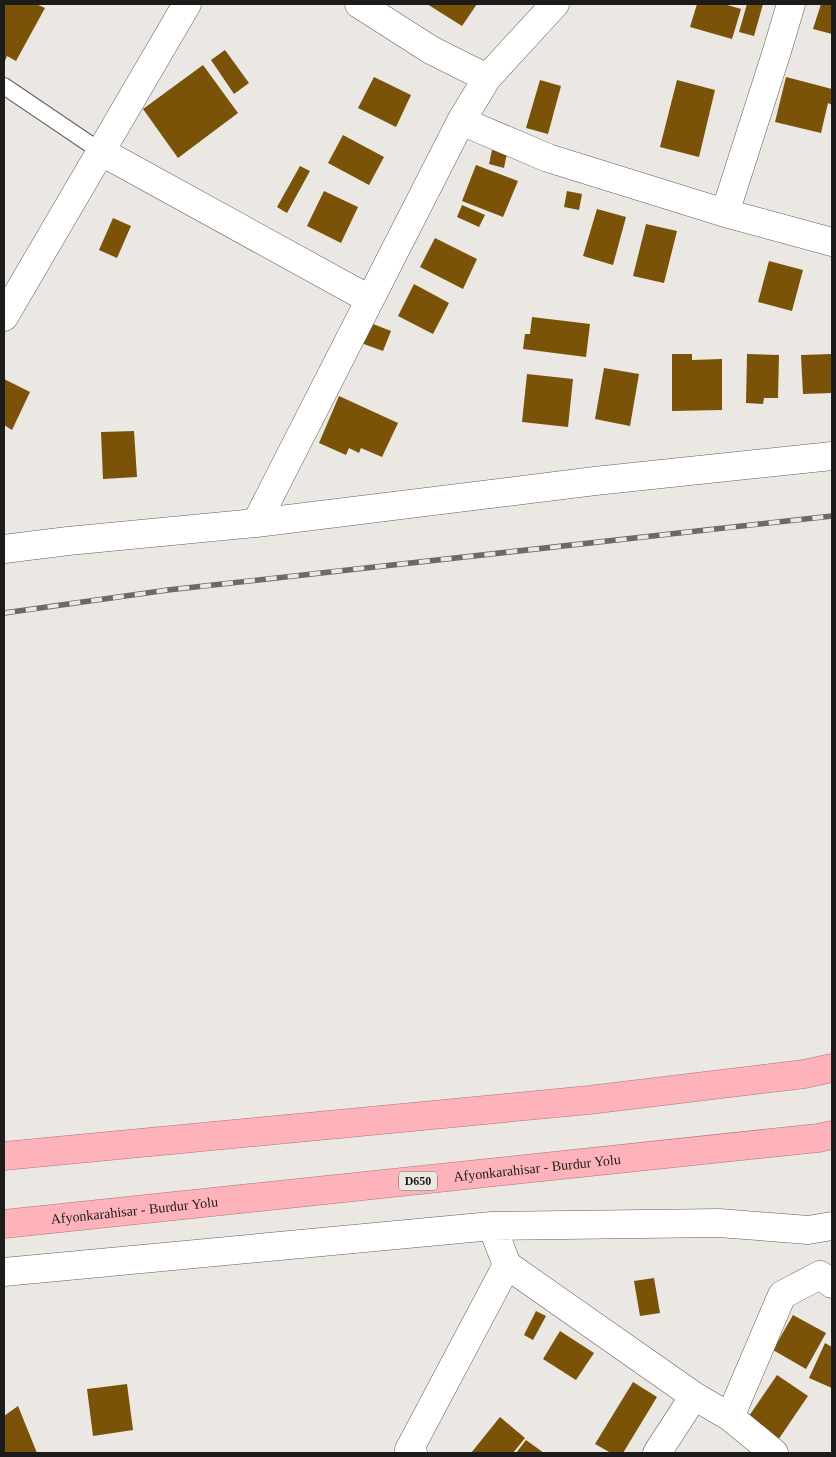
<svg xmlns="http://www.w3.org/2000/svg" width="836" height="1457" font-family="Georgia,serif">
  <rect width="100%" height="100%" fill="#ebe7e3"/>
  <path fill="#7a5208" d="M5,4H36L45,8L16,61L7,56L4,63V7Z
    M427,4H477L462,26Z
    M697,4H724L741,9L732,39L690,27Z
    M747,4H763L754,36L739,32Z
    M821,4H832V34L813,29Z
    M225,50L249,83L234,94L211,60Z
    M203,65L238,113L178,158L143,109Z
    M374,77L411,95L396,127L358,108Z
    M786,77L832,89V105L828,103L821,133L775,122Z
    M540,80L561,86L548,134L526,128Z
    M677,80L715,90L699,157L660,147Z
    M343,135L384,157L369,185L328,163Z
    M492,150L507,153L504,168L489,164Z
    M476,165L518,181L503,217L462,201Z
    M300,166L310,171L287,213L277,207Z
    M324,191L358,207L341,243L307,226Z
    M567,191L582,194L579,210L564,207Z
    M462,205L485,215L479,227L457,217Z
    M597,209L626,217L613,265L583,256Z
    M113,218L131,226L117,258L99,250Z
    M646,224L677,231L664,283L633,276Z
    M435,238L477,259L463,289L420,267Z
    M769,261L803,270L792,311L758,302Z
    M414,284L449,303L433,334L398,316Z
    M532,317L590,324L586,357L523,349L525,334H530Z
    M368,322L391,331L383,351L361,343Z
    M672,354H692V360L722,359V410L672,411Z
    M747,354L779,355L778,398H764L763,404L746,403Z
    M832,354V393L803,394L801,355Z
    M604,368L639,374L630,426L595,419Z
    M527,374L573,379L568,427L522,422Z
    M4,379L30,392L12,430L4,425Z
    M339,396L398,423L382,457L361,448L359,453L349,448L346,455L319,443Z
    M134,431L137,477L103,479L101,432Z
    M654,1278L660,1313L640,1316L634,1281Z
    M536,1311L546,1316L533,1340L524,1335Z
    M793,1315L826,1333L806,1369L773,1350Z
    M560,1331L594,1353L576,1380L543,1359Z
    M825,1343L832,1347V1388L809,1378Z
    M777,1375L808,1396L776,1443L745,1422Z
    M633,1382L657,1397L623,1453H611L595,1444Z
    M127,1384L133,1430L93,1436L87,1389Z
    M18,1406L37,1453H4V1416Z
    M500,1417L525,1438L513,1453H471Z
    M526,1440L544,1453H516Z"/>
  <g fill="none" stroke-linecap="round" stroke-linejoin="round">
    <g stroke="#625f5b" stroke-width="18">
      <path id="service" d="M4,86L100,151"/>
    </g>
    <g stroke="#625f5b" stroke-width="29">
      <path id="minor" d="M359,4L431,50L487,78
        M461,121L548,158L725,213L832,242
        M100,151L369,299
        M725,213L777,51L791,4
        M4,317L187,4
        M256,523L461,121L487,78L555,4
        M4,549L68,541L256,523L595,481L832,456
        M492,1226L507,1265L694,1396L730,1417L774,1453
        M4,1272L492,1226L719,1223L808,1230L832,1226
        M730,1417L782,1295L820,1275L832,1284
        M413,1453L409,1450L507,1265
        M657,1453L694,1396"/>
    </g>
    <g stroke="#af7278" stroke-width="29">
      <g id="trunk">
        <path d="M4,1156L589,1100L804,1074L832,1068"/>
        <path id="s1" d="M4,1224L818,1138L832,1135"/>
      </g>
    </g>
    <use href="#service" stroke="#fff" stroke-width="16"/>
    <use href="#minor" stroke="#fff" stroke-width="28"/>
    <use href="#trunk" stroke="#feb3bb" stroke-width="28"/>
    <g stroke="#6c6a67" stroke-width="5.5">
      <path id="rail" d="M4,613L168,590L832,516"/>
    </g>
    <use href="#rail" stroke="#ebe7e3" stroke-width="4" stroke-dasharray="11" stroke-linecap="butt"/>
  </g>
  <g text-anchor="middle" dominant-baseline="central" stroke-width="5" stroke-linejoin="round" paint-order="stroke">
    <rect fill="#ebe7e3" stroke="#5b5956" stroke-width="1" x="399" y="1171.5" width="38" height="19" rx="4"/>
    <g font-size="12" font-weight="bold" fill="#1d1c1a">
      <text x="418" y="1181">D650</text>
    </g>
    <g font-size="14" fill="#1d1c1a" stroke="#ebe7e3">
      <text stroke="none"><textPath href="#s1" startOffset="536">Afyonkarahisar - Burdur Yolu</textPath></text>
      <text stroke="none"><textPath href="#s1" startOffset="131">Afyonkarahisar - Burdur Yolu</textPath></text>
    </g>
  </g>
  <rect width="836" height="1457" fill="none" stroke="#1d1c1a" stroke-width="10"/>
</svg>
